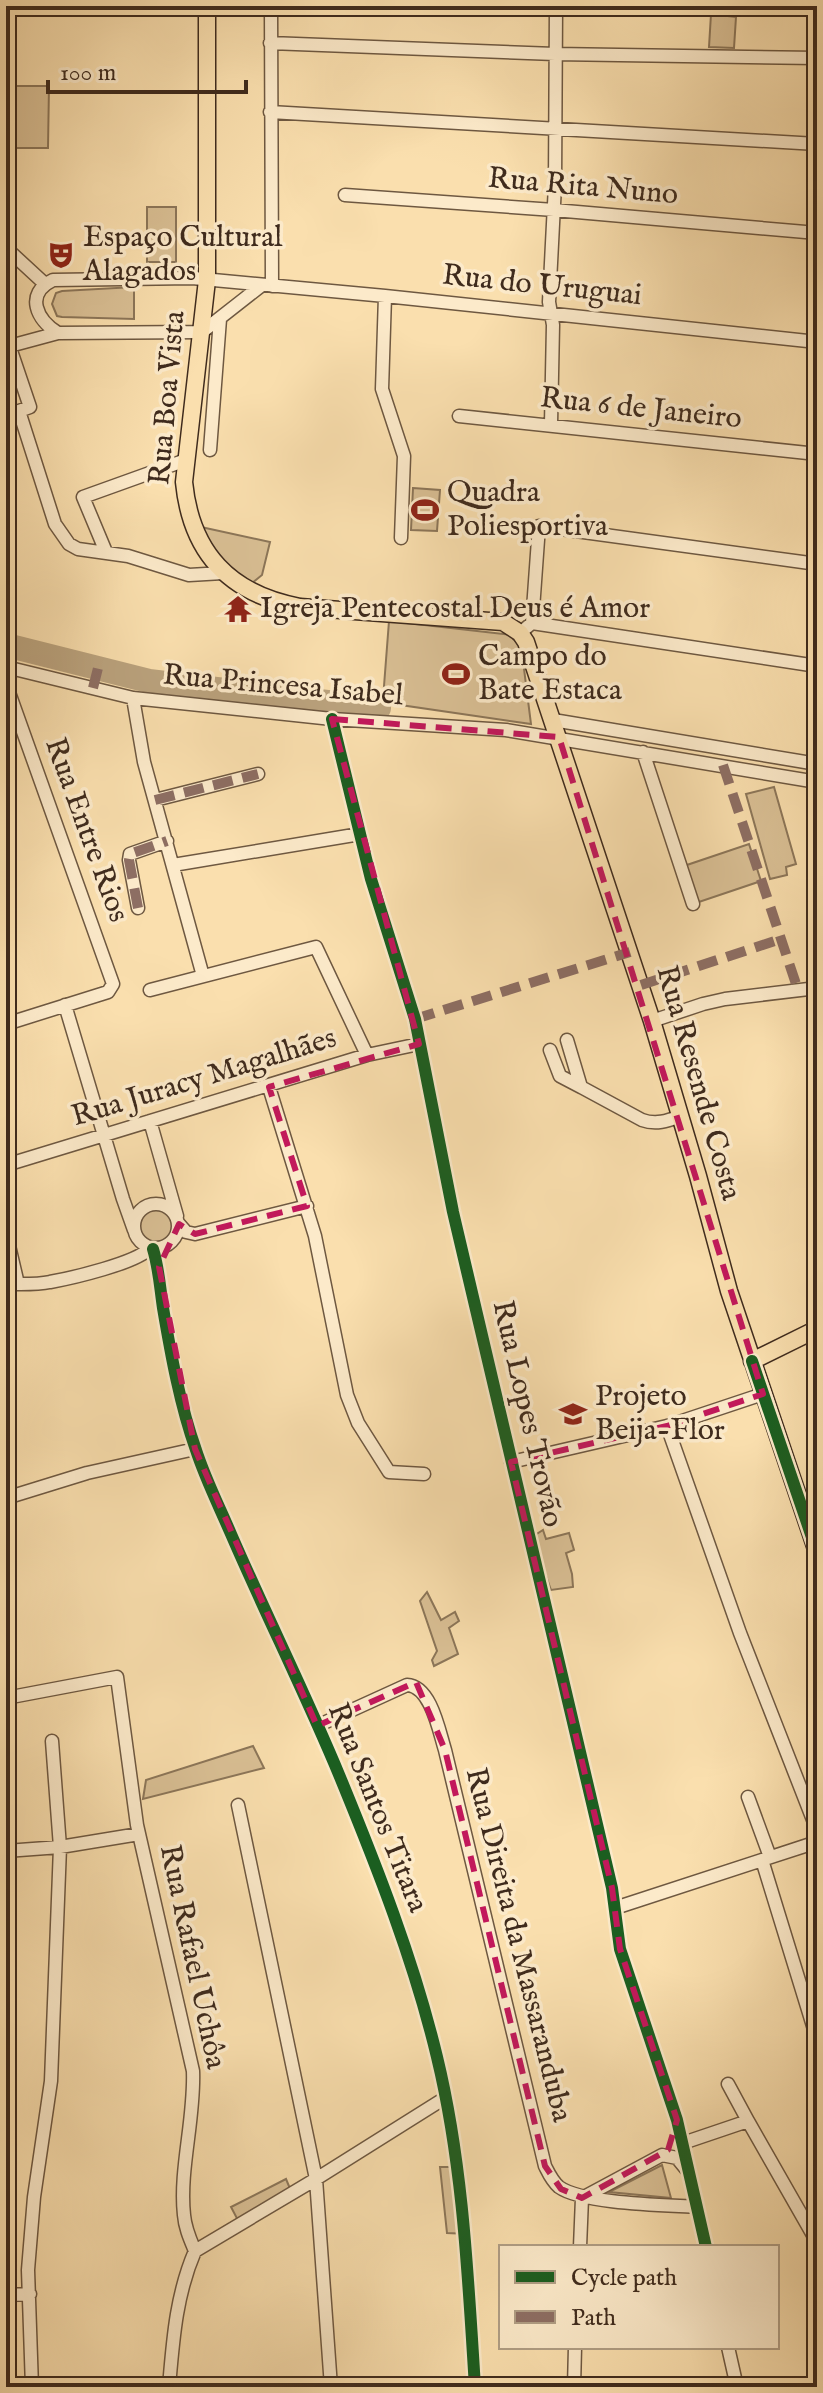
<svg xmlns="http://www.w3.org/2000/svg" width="823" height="2393" font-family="'IM FELL English',serif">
  <rect width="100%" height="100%" fill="#fadfae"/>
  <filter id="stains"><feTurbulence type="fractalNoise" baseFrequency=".0025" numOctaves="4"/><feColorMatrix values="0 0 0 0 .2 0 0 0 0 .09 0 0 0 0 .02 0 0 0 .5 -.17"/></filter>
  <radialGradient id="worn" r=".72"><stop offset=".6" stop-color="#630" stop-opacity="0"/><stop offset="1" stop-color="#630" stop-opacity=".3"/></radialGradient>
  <path fill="#dac095" stroke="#8c7659" stroke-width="2" d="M711,14L736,17L734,48L709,47Z
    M16,86H49L48,148H14Z
    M147,207H176V262H147Z
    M134,287V319L62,317L57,316L52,304L56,293L62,291Z
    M413,488L440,490L437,531L411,530Z
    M201,527L270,542L262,575L251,584L218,559Z
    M389,621L513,635V639L521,645L531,724L387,703L386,700L383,699Z
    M774,787L796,864L786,867L787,875L770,879L746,794Z
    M749,844L761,881L693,904L681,867Z
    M140 1226a16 16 0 1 1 32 0a16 16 0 1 1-32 0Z
    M543,1530L546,1539L569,1533L574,1550L566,1553L572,1574L573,1587L551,1590L532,1537Z
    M427,1592L441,1620L455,1612L459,1621L449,1628L458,1654L434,1666L432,1660L437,1651L420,1601Z
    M253,1746L264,1768L143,1799L146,1780Z
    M662,2165L671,2198L609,2192Z
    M440,2167H462L468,2234L447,2233Z
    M286,2179L291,2191L242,2228L231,2207Z"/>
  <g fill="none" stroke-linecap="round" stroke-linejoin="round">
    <path stroke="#baa27d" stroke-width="24" d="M6,645L149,681L379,708"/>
    <g stroke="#6e5841" stroke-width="15">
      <path id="minor" d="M271,6L272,286
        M270,43L555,54L817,58
        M270,112L817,144
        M345,195L554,210L817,233
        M6,248L45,284
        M385,296L382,389L404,456L401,538
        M58,333C37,320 24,294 53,280L192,278L385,296L817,342
        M6,336L30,407L19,411L55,524L69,544L78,549L128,556L189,575L223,573
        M6,347L58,333L202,332L262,285
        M459,416L817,454
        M551,424L553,325L549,302L555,185L556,6
        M210,450L220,319
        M106,552L83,497L186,460
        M532,623L539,526L817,564
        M526,628L532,623L817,666
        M6,667L133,698L332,719L506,730L817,782
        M6,684L113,984L108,992L6,1024
        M133,698L144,762L203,976
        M332,719L371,879L415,1019L453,1212L612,1888L620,1949L677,2120L706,2247
        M553,720L817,764
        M643,752L693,904
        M155,800L258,774
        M173,865L360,834
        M138,908L129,860L130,854L167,841
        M150,990L316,947L367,1055
        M65,1005L123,1199L134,1230
        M652,1021L703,1004L725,999L817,988
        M567,1040L581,1087L642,1120C656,1125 667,1121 681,1116
        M550,1050L560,1076L581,1087
        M269,1087L315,1236L347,1395L358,1423L389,1472L424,1474
        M150,1121L177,1216
        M6,1165L367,1055L419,1044
        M134 1226a22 22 0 1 1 44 0a22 22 0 1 1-44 0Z
        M179,1224L186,1232L195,1234L307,1206
        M6,1233L18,1284
        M153,1249C159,1269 160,1288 163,1308C171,1355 180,1405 196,1450C205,1478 219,1506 231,1534C266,1615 306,1695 340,1777C377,1867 414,1961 437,2057C463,2164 468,2277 475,2387
        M6,1284C21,1284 36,1285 50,1282C72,1278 137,1263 150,1248
        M667,1426L740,1633L817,1830
        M511,1462L667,1426L763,1394
        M6,1498L87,1473L195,1449
        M6,1698L117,1677L137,1825L193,2071C195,2118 179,2170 184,2215C185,2228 190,2239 195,2251C176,2295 173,2340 169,2387
        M317,1726L407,1685C431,1686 439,1731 445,1750L545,2166C549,2174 552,2181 559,2187C583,2204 665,2205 697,2207
        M748,1797L770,1857
        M238,1805L316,2179L331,2387
        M6,1851L60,1847L139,1834
        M762,1860L817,2039
        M615,1908L817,1842
        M728,2084L748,2121
        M683,2143L748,2121L817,2242
        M582,2198L662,2155L677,2158L686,2169
        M580,2247L582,2198
        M195,2251L316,2179L445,2098
        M6,2295L30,2294
        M728,2347L737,2387
        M32,2387L28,2270L34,2197L51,2081L60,1847L52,1741
        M574,2387L575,2347"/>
    </g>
    <g stroke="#3f2b1d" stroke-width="19">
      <path id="major" d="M207,6V280L184,482C191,553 230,594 300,607L503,622L520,633L526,642L652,1021L698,1176L729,1291L817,1552
        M752,1361L817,1329"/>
    </g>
    <use href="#minor" stroke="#fceaca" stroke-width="12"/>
    <use href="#major" stroke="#fadfae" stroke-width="16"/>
    <path stroke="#8d6e63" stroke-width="10" stroke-dasharray="20 10" stroke-linecap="butt" d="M93,688L100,660
      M723,765L798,990
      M155,800L258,774
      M138,908L129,860L130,854L167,841
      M641,985L781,939
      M415,1019L630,952"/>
    <g stroke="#fceaca" stroke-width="17">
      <path id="cycleway" d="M332,719L371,879L415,1019L453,1212L612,1888L620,1949L677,2120L706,2247
        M153,1249C159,1269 160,1288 163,1308C171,1355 180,1405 196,1450C205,1478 219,1506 231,1534C266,1615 306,1695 340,1777C377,1867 414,1961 437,2057C463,2164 468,2277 475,2387
        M752,1361L817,1552"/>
    </g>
    <use href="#cycleway" stroke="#1b5e20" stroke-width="12"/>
  </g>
  <path fill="none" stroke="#c2185b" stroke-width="6" stroke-dasharray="16 10" stroke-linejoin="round" d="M332,719L559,737L763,1394L667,1426L511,1462L612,1888L620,1949L677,2120L668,2150L582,2198L561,2189L545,2166L445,1750L416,1682L317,1726L195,1449L159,1267L179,1224L195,1234L307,1206L269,1087L419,1044Z"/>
  <defs>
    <g id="theatre-bare" transform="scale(2.16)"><path d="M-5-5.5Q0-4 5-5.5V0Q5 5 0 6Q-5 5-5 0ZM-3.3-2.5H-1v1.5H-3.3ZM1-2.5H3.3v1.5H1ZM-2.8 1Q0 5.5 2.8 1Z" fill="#8f2418" stroke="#fceaca" stroke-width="2.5" paint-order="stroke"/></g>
    <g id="stadium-bare" transform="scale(2.16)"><path d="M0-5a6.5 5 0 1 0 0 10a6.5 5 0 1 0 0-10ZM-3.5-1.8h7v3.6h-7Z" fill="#8f2418" stroke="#fceaca" stroke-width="2.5" paint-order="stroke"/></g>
    <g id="temple-bare" transform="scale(2.16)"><path d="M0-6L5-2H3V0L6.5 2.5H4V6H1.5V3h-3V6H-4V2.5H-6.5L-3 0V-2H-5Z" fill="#8f2418" stroke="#fceaca" stroke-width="2.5" paint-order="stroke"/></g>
    <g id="school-bare" transform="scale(2.16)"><path d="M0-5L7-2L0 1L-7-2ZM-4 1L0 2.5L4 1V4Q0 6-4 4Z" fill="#8f2418" stroke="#fceaca" stroke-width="2.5" paint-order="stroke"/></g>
  </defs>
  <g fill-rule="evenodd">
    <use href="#theatre-bare" x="61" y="255"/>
    <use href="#stadium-bare" x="425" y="510"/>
    <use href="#temple-bare" x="238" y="609"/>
    <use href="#stadium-bare" x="456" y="674"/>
    <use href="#school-bare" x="573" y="1414"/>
  </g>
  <g text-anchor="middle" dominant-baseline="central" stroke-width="7" stroke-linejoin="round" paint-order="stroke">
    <g font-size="30" fill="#3f2b1d" stroke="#fceaca">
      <text transform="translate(583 187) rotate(5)">Rua Rita Nuno</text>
      <text transform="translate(542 286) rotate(6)">Rua do Uruguai</text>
      <text transform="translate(168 398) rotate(-85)">Rua Boa Vista</text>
      <text transform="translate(641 409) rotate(6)">Rua 6 de Janeiro</text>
      <text transform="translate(283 686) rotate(5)">Rua Princesa Isabel</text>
      <text transform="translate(86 830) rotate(70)">Rua Entre Rios</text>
      <text transform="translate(204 1078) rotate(-17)">Rua Juracy Magalhães</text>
      <text transform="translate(698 1083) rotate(74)">Rua Resende Costa</text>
      <text transform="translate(527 1414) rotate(77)">Rua Lopes Trovão</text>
      <text transform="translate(377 1808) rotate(68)">Rua Santos Titara</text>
      <text transform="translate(518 1945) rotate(76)">Rua Direita da Massaranduba</text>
      <text transform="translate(192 1957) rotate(78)">Rua Rafael Uchôa</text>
    </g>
    <g font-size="30" fill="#3f2b1d" stroke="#fceaca" text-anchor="start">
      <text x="83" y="238">Espaço Cultural<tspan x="83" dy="34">Alagados</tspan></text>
      <text x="447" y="493">Quadra<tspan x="447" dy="34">Poliesportiva</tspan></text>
      <text x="260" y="609">Igreja Pentecostal Deus é Amor</text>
      <text x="478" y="657">Campo do<tspan x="478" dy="34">Bate Estaca</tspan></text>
      <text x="595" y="1397">Projeto<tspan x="595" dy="34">Beija-Flor</tspan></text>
    </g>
  </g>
  <rect width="823" height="2393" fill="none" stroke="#fadfae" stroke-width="32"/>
  <rect x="8" y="8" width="807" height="2377" fill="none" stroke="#3f2b1d" stroke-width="4"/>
  <rect x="16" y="16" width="791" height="2361" fill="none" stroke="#3f2b1d" stroke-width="2"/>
  <rect x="499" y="2245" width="280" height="104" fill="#fceaca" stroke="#b09e85" stroke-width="2"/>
  <rect x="515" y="2271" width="40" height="12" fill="#1b5e20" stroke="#b09e85" stroke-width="2"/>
  <text x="571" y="2285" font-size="24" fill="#3f2b1d">Cycle path</text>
  <rect x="515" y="2311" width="40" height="12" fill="#8d6e63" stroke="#b09e85" stroke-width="2"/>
  <text x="571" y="2325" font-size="24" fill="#3f2b1d">Path</text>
  <path d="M48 80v12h198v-12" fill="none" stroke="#3f2b1d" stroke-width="4"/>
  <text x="60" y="80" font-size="24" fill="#3f2b1d" stroke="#fceaca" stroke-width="6" paint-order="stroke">100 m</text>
  <rect width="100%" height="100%" filter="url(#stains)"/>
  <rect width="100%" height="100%" fill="url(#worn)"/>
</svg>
